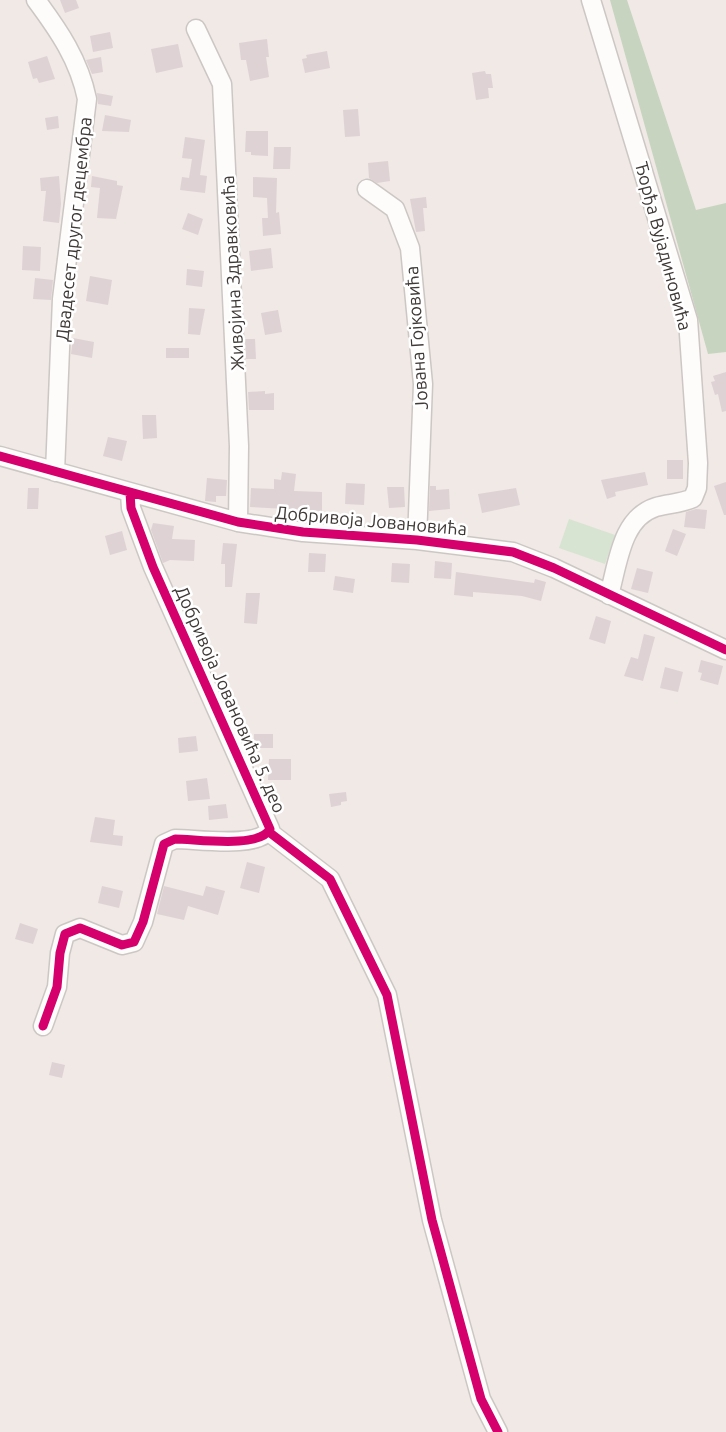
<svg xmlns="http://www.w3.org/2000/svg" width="726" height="1432" font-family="Ubuntu,sans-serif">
  <rect width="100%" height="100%" fill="#f0e9e5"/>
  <path fill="#d7e4d1" d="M569,519L615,535L605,564L559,548Z"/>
  <path fill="#c7d5c0" d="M610,0H627L696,210L726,203V352L708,354Z"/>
  <path fill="#ded2d5" d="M60,0H76L79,8L65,13Z
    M110,32L113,48L93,52L90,36Z
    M267,39L269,57H266L269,77L250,81L246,60H241L239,43Z
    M178,44L183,67L156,73L151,49Z
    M327,51L330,68L305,73L302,59L307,58L306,55Z
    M47,56L55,79L39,83L37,78L33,79L28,62Z
    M101,57L103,72L92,74L86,60Z
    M485,71L486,74H491L493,88H488L489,98L476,100L472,73Z
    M97,93L113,96L111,106L98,104Z
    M358,109L360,136L345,137L343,110Z
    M105,115L131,120L129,132L102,131Z
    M58,116L59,128L47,130L45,118Z
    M246,131H268V156L251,155V152H245Z
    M185,137L205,140L200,175L207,176L205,193L180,190L182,177L189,178L192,159L182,158Z
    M274,147H291L290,169H273Z
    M388,161L390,181L377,183L369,178L368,163Z
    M59,176L61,204L59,223L43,221L46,191H41L40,178Z
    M92,176L117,181V185L123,186L116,219L97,218L100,188L91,187Z
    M253,177L277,178L276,213L279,212L281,234L263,236L262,218H268L267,198L253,197Z
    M426,197L427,208H423L425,231L416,232L410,199Z
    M188,213L203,219L198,235L182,229Z
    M23,246L41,247L40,271L22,270Z
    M271,248L273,268L251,271L249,251Z
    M187,269L204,271L202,287L186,285Z
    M90,276L112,280L108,305L86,301Z
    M35,278L53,280L51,300L33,299Z
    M189,308L205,309L200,335L188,334Z
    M278,310L282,332L265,335L261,313Z
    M73,338L94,342L92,358L71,354Z
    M245,339H255L256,359H246Z
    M166,348H189V358H166Z
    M726,372V411L722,412L718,394L715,395L711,382L715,381L713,376Z
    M265,391V394L274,393V410H249L248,392Z
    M142,415H156L157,438L143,439Z
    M108,437L127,441L122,461L103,456Z
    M667,460H683V479H667Z
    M282,472L296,474L294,491L322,492V511L250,507L251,488L274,489V479L281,480Z
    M645,472L648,485L615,492L616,496L607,499L601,480Z
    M207,478L227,480L226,496H216V502L205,501Z
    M726,482V515H724L714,486Z
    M346,483L365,484L364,505L345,504Z
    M430,486H436V490L449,489L450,509L429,511Z
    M387,487H404L405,507L389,508Z
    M28,488H39L38,509H27Z
    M516,488L520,505L482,513L478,494Z
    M696,509L707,510L705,529L684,527L686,512Z
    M153,523L174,526L172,539L195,540L194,561L170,560L163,563L151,530Z
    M673,529L686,534L677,556L665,551Z
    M122,531L127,550L110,555L105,536Z
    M223,543L237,544L232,587H225V564H221Z
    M309,553L326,554L325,572H308Z
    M435,561L452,563L451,579L434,578Z
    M392,563L410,564L409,583L391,582Z
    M637,568L653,572L648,593L631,589Z
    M456,572L534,583L535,579L546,582L541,601L522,596L473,592V597L454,595Z
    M335,576L355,579L353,593L333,590Z
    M246,593H260L257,624L244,623Z
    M596,616L611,621L605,644L589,639Z
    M644,634L655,637L643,681L624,676L631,657L638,659Z
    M701,660L723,666L718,685L700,680L702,673L698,672Z
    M665,667L683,672L678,692L660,688Z
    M254,734H273V748H254Z
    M196,736L198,751L179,753L178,738Z
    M269,759H291V780H268Z
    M207,778L210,799L188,801L186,781Z
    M346,792L347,801L341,802V805L331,807L329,794Z
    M226,804L228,818L209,820L208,806Z
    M95,817L115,820L113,835L123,836L122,846L90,842Z
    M247,862L265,867L259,893L240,888Z
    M102,886L123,891L119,908L98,903Z
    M164,886L203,896L206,886L225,891L218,915L188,906L184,920L157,914Z
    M20,923L38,929L33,944L15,939Z
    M52,1062L65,1065L62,1078L49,1075Z"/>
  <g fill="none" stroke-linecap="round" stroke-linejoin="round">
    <g stroke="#ccc7c4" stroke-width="21">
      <path id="minor" d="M36,0C59,31 79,60 87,99L62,299L55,472
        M591,0L688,320L698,463L697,488L693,498C680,504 669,503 656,507C621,518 618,564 609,595
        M196,29L222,84L239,446L238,522
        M367,189L395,209L410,248L423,384L417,540
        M0,456L238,522L303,532L417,540L513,552L554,568L726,650
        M269,832L330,879L387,995L432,1220L481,1399L498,1432
        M43,1026L57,987L60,953L65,934L80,928L122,945L134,942L143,922L164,844L175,839C197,839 259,849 270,829L153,567L131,508L130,493"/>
    </g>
    <use href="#minor" stroke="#fdfcfb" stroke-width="18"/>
    <g stroke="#fff" stroke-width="13">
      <path id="cycleway" d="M0,456L238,522L303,532L417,540L513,552L554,568L726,650
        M269,832L330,879L387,995L432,1220L481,1399L498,1432
        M43,1026L57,987L60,953L65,934L80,928L122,945L134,942L143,922L164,844L175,839C197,839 259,849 270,829L153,567L131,508L130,493"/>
    </g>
    <use href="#cycleway" stroke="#d6006c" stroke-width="9"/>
  </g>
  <g text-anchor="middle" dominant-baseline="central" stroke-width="5" stroke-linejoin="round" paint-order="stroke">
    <g font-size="18" fill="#3e3937" stroke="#fff">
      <text transform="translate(73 229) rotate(-84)">Двадесет другог децембра</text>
      <text transform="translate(664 246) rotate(75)">Ђорђа Вујадиновића</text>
      <text transform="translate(232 273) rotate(-93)">Живојина Здравковића</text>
      <text transform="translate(416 338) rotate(-94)">Јована Гојковића</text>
      <text transform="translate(371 520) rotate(5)">Добривоја Јовановића</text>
      <text transform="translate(231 699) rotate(66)">Добривоја Јовановића 5. део</text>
    </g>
  </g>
</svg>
